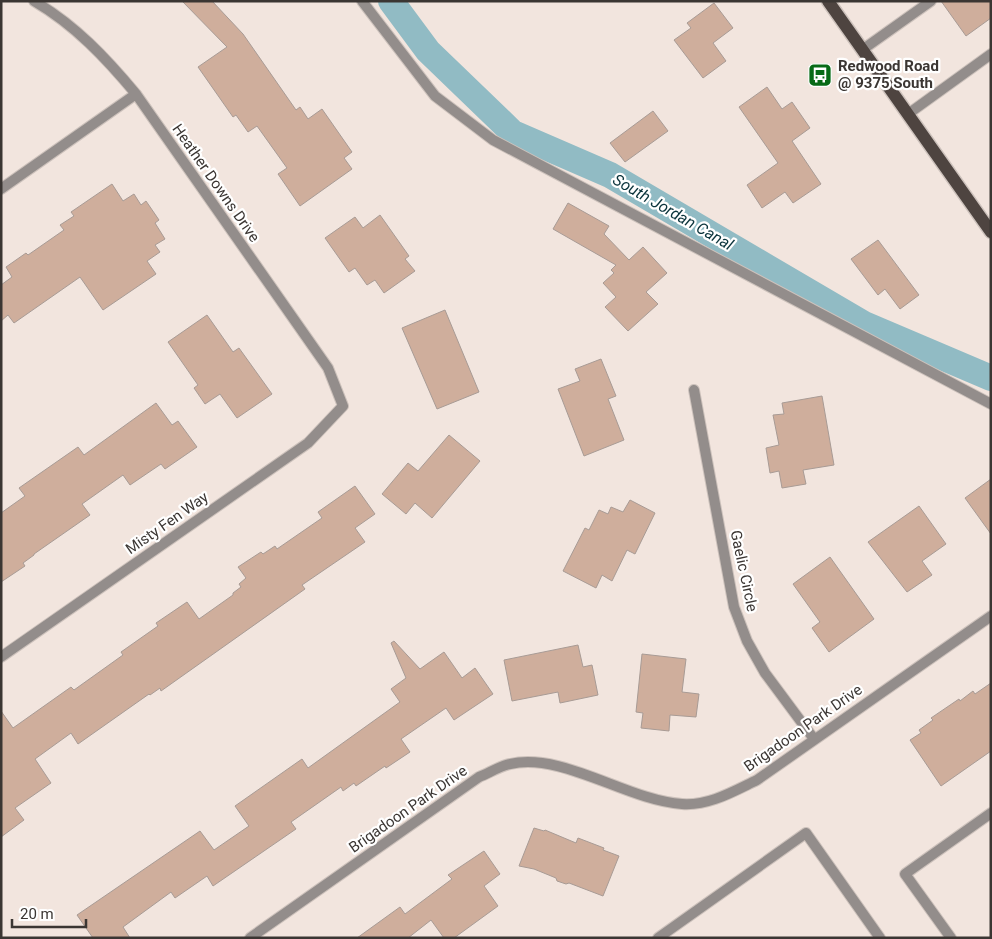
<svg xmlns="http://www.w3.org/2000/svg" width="992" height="939" font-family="Roboto,sans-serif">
  <rect width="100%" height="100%" fill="#f2e5de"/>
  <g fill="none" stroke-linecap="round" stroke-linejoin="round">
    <path stroke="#91bbc4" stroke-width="26" d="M391,1L428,51L513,133L610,175L864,324L991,378"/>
  </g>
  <path fill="#cfae9c" stroke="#a89b95" d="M182,1H212L243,34L296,110L300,107L308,119L322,109L352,152L344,158L352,169L300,206L278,174L287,168L257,126L248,132L236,115L233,117L198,67L227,47Z
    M941,1H991V18L966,36Z
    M714,3L733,28L713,43L726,61L703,78L674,40L691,28L687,23Z
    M767,87L782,109L792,102L810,128L792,141L821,184L793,203L785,192L762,208L747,185L778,163L739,107Z
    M653,111L668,131L625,162L610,143Z
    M112,184L123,201L134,194L141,205L146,201L159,220L155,223L165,239L155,245L160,252L147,261L156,274L103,310L80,277L14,323L8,315L1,321V285L12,277L6,267L26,253L28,255L64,230L60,225L74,216L71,212Z
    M568,203L609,226L604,234L629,260L643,247L667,273L646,292L658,304L628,331L605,307L616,297L603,283L614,273L611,270L616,265L553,229Z
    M380,215L409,256L405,259L415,271L384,293L375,280L367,285L355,268L349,272L325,238L355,217L363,228Z
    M878,240L919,295L900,309L885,289L878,295L851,259Z
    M445,310L479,392L437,409L402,328Z
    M207,315L233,352L239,348L272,394L237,418L220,394L205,404L194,388L198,385L168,342Z
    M601,359L616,396L608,399L624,440L584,456L558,389L580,381L575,369Z
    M822,396L834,465L803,470L806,484L782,488L779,471L770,473L766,448L779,445L773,415L784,414L782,403Z
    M156,403L172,425L178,421L197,447L165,469L161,464L130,485L123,475L82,504L90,515L34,554V555L23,563L25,566L1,582V513L25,496L19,488L78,447L84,455Z
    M449,435L480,461L432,518L415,503L406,514L382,494L408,463L418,471Z
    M991,479V534L965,498Z
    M355,486L375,514L355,528L365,542L302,585L305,589L161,691L160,688L150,695L149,694L78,744L71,733L35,759L51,783L15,808L24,820L1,837V711L13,728L71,687L74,690L123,655L121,652L158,626L156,623L187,602L199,619L233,595V593L241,587L239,584L246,578L238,567L261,552L263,554L275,546L277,549L322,518L318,512Z
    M630,500L655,513L635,554L627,550L612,581L602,575L596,588L563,571L585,528L589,530L599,510L608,514L611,507L623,512Z
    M919,506L946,544L922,561L932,575L907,592L868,542Z
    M830,557L874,619L829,652L812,628L820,622L793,584Z
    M394,641L420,669L444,652L462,678L475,668L493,694L454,720L446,708L401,739L410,752L386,768L385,766L356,786L354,783L343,791L341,787L291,822L296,829L213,886L207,876L175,898L171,892L123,927L130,938H93L77,915L200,831L214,850L249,826L235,806L302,759L308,768L400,702L391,689L406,678L391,643Z
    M578,645L583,667L592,665L598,695L560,703L558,692L512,701L504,660Z
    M642,654L686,659L682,692L699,694L696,717L670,715L669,731L641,728L643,713L636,712Z
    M991,683V751L941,786L910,740L921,733L919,730L933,720L931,718L959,699L960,701L973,691L975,694Z
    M534,828L544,831L545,830L576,843L578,838L604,848L603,850L619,856L603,896L569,883L566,884L557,881L556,878L534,869L519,866Z
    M484,851L500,874L484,886L498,906L454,938H444L431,920L408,938H357L400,907L405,914L452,879L448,875Z"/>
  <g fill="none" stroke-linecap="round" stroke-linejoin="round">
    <g stroke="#cdc2bc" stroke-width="12">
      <path id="service" d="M362,1L435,96L493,140L991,404
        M862,50L931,1
        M908,114L991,54
        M658,938L806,833L880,938
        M951,938L905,874L991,813"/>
    </g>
    <g stroke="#cdc2bc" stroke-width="12">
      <path id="minor" d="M1,189L136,94
        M694,390L734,607L747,641L765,673L814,739
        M1,657L308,443L343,406L328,368L136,94C106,58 75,25 34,1
        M250,938L479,777C489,773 500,766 510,764C563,752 626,800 682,804C709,806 734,791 757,780L991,616"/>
    </g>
    <g stroke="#cdc2bc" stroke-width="15">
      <path id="primary" d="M828,1L991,232"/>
    </g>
    <use href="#service" stroke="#938d8b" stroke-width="10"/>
    <use href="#minor" stroke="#938d8b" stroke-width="10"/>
    <use href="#primary" stroke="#4e4440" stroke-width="12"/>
  </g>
  <defs>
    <g id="bus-square" transform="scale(1.25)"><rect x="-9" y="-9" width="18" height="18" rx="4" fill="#076a16" stroke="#fff"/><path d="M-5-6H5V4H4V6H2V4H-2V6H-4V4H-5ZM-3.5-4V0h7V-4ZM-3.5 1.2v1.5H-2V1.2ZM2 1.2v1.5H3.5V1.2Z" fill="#fff"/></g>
  </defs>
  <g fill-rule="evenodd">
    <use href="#bus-square" x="820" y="75"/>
  </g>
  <g text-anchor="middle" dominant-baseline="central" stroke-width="4.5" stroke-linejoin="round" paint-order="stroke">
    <g font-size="15" font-weight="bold" fill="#3b3633" stroke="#fff" text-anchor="start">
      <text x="838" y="66">Redwood Road<tspan x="838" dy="17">@ 9375 South</tspan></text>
    </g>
    <g font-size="15" fill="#3b3633" stroke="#fff">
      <text transform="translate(216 183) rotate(55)">Heather Downs Drive</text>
      <text transform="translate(167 523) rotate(-35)">Misty Fen Way</text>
      <text transform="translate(744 571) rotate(78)">Gaelic Circle</text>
      <text transform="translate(803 728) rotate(-35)">Brigadoon Park Drive</text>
      <text transform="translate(408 809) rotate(-35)">Brigadoon Park Drive</text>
    </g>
    <g font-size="16" font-style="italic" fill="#0b343c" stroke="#fff">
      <text transform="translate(673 212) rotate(30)">South Jordan Canal</text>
    </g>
  </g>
  <rect width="992" height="939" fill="none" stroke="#3b3633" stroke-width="5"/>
  <path d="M12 919v8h74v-8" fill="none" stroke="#3b3633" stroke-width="2.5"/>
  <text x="20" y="919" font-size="15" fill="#3b3633" stroke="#ffffff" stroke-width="4" paint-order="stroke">20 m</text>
</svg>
